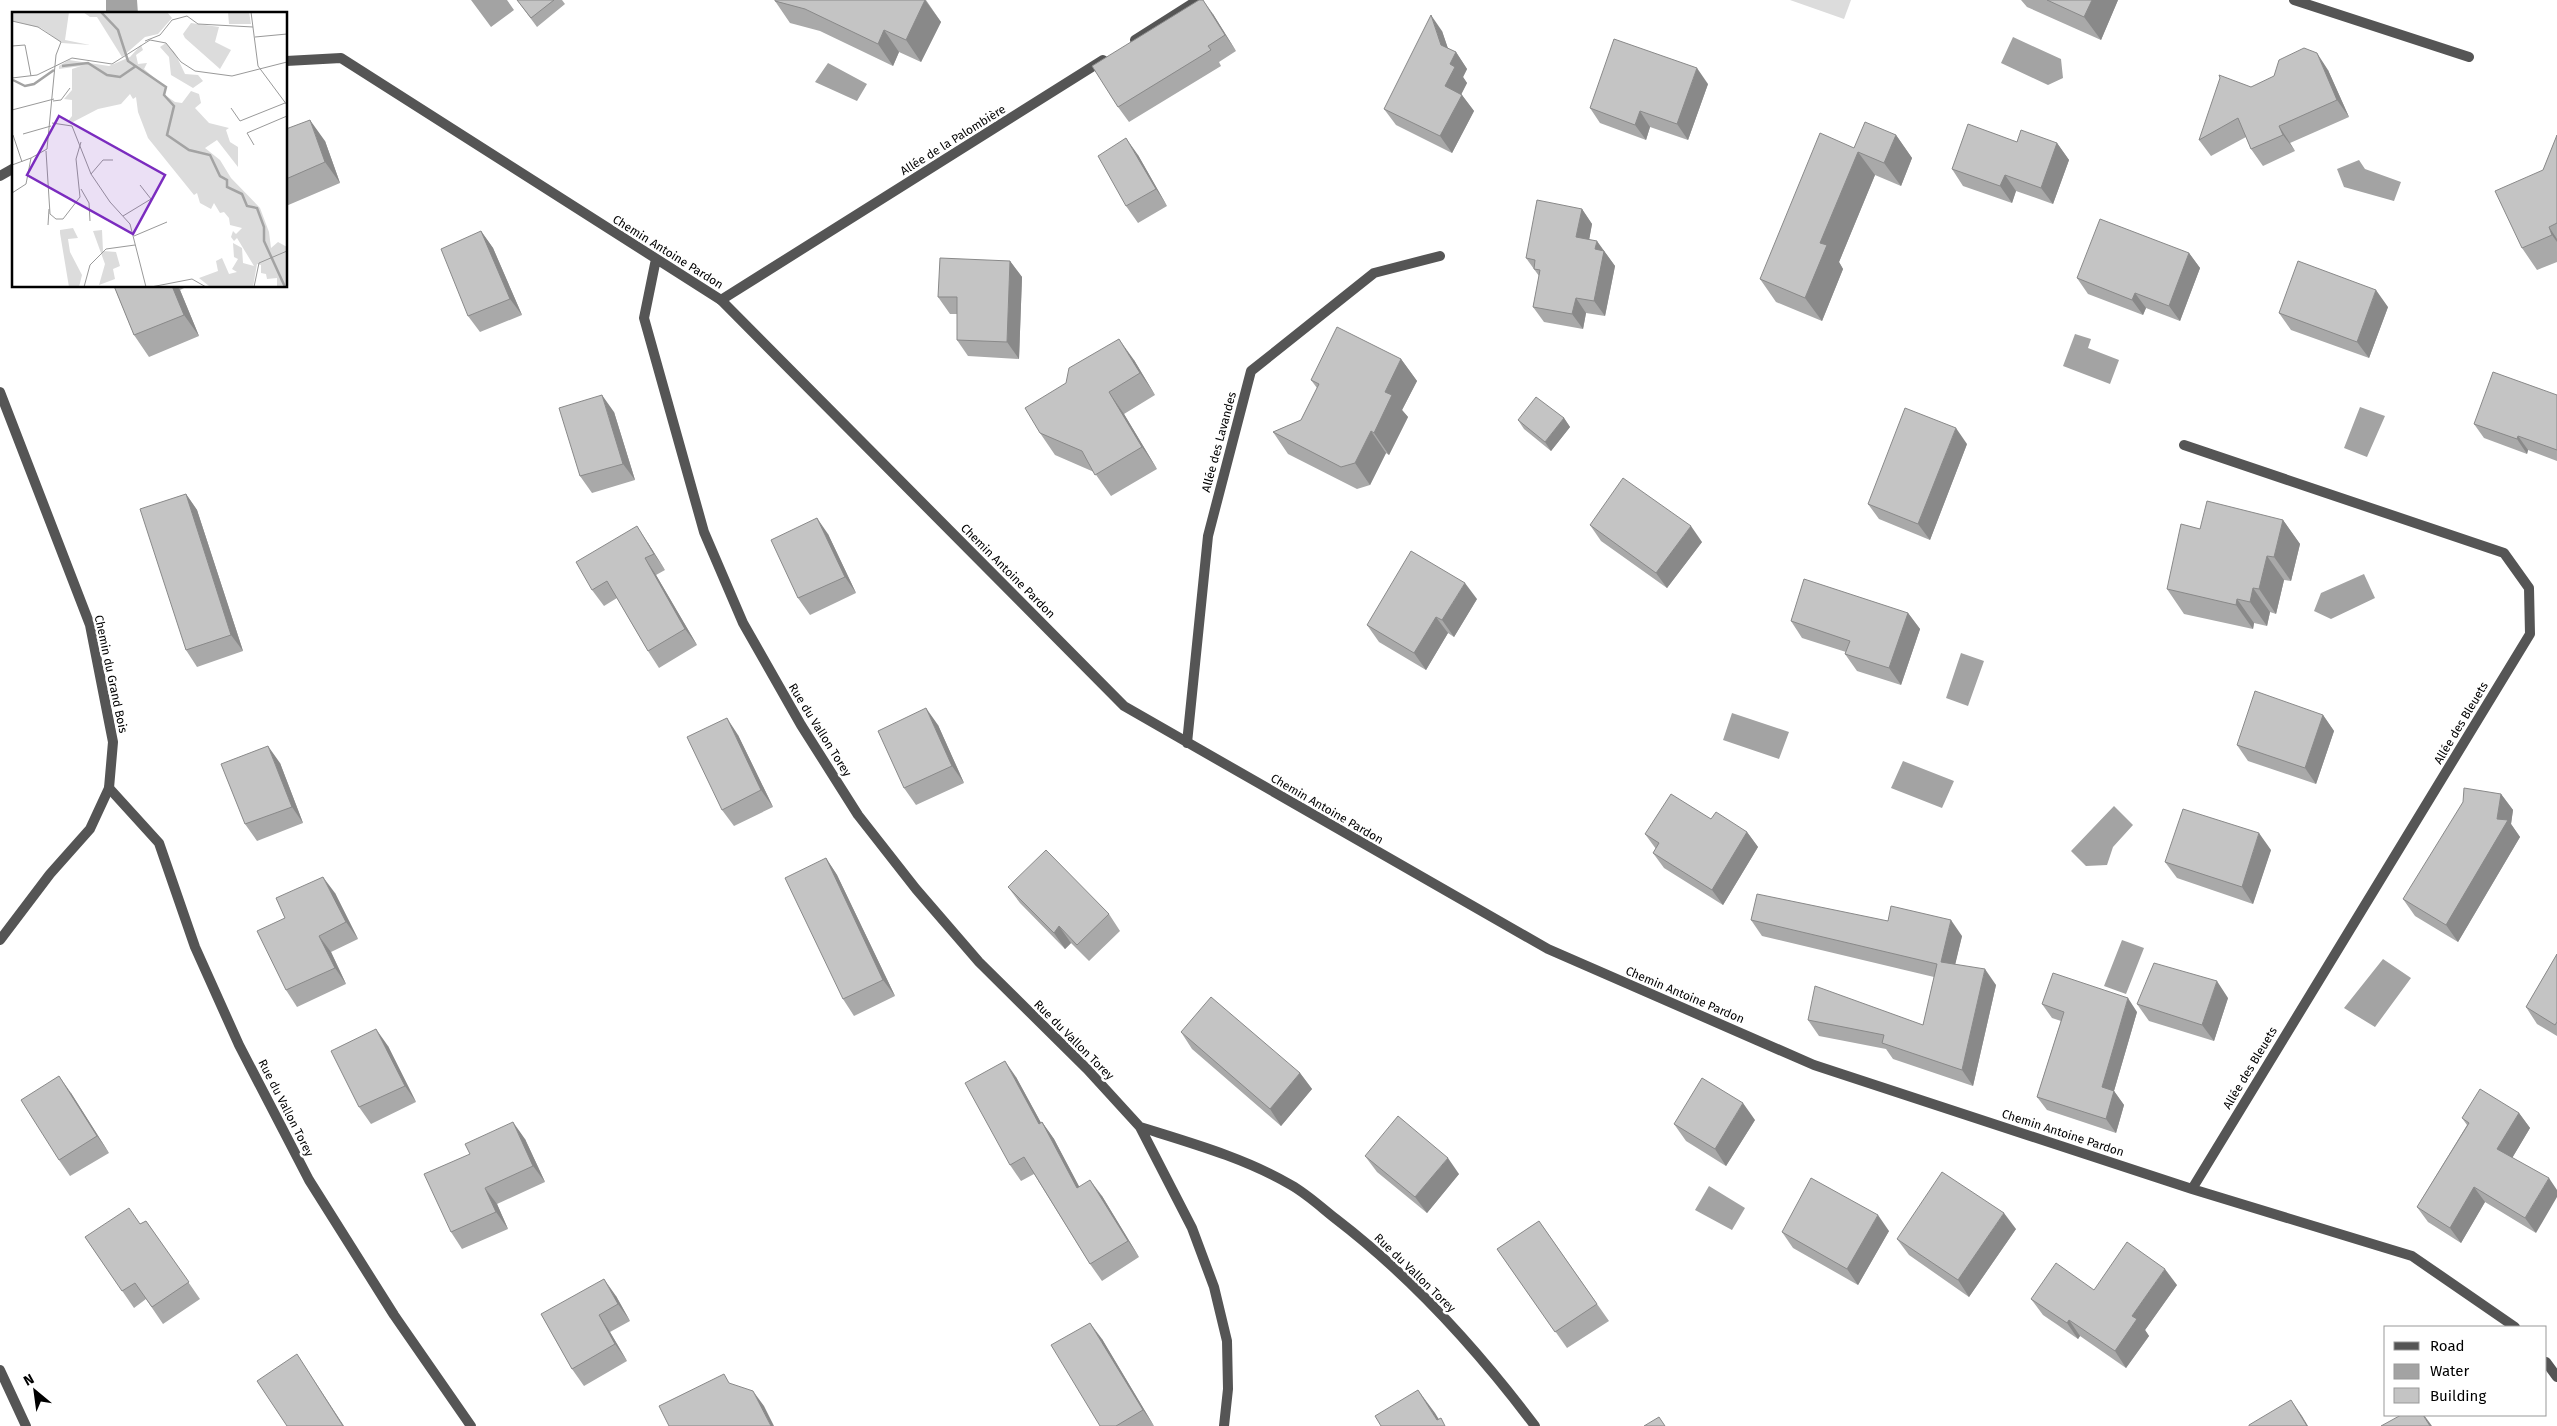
<svg xmlns="http://www.w3.org/2000/svg" width="2557" height="1426" font-family="'Fira Sans',sans-serif">
  <rect width="100%" height="100%" fill="#fff"/>
  <path fill="#dcdcdc" d="M1790,0H1851L1844,19Z"/>
  <path fill="#a3a3a3" d="M106,0H137L138,14H106Z
    M471,0H507L514,10L491,27Z
    M2013,37L2061,59L2063,78L2048,85L2001,63Z
    M828,63L867,84L857,101L815,82Z
    M2359,160L2365,169L2401,182L2394,201L2344,187L2337,169Z
    M2075,334L2091,339L2088,348L2119,360L2110,384L2063,366Z
    M2360,407L2385,416L2367,457L2344,448Z
    M2364,574L2375,598L2331,619L2314,611L2321,593Z
    M1961,653L1984,661L1968,706L1946,698Z
    M1732,713L1789,732L1779,759L1723,740Z
    M1903,761L1954,781L1942,808L1891,788Z
    M2114,806L2133,825L2113,847L2107,865L2086,866L2071,851Z
    M2122,940L2144,948L2126,994L2104,986Z
    M2383,959L2411,978L2375,1027L2344,1008Z
    M1709,1186L1745,1208L1732,1230L1695,1210Z"/>
  <g fill="none" stroke-linecap="round" stroke-linejoin="round">
    <path stroke="#555" stroke-width="10" d="M2294,0L2469,57
      M1135,40L1198,0
      M721,300L1103,60"/>
    <path stroke="#555" stroke-width="10" d="M286,61L341,58L721,300L1124,706L1548,949L1814,1065L2192,1189L2412,1256L2515,1327
      M0,176L14,168
      M656,259L644,318L704,532L743,623L801,725L858,815L916,889L979,962L1087,1069L1140,1127L1192,1228L1214,1287L1227,1341L1228,1389L1224,1426
      M2184,445L2504,553L2529,588L2530,634L2192,1189
      M1187,743L1208,536L1251,371L1374,273L1440,256
      M109,788L159,843L195,947L239,1045L309,1180L394,1315L471,1426
      M1140,1127C1191,1143 1245,1158 1291,1185C1307,1194 1322,1208 1336,1219C1413,1278 1477,1349 1535,1426
      M2546,1362L2557,1377"/>
    <path stroke="#555" stroke-width="10" d="M0,392L90,625L113,742L109,788L90,829L50,874L0,940
      M0,1370L26,1426"/>
  </g>
  <path fill="#a9a9a9" d="M517,0H562L565,4L537,27Z
    M775,0H926L941,22L921,62L899,52L893,66L820,31L790,23L775,1Z
    M2021,0H2118L2101,40L2027,7Z
    M1213,14L1236,51L1219,62L1221,66L1129,122L1118,107Z
    M1442,31L1448,49L1456,52L1467,69L1463,77L1467,83L1461,94L1474,111L1452,153L1396,125L1384,109Z
    M2328,70L2349,117L2290,143L2295,151L2263,166L2251,149L2246,137L2211,156L2199,140L2251,87Z
    M1708,84L1688,140L1650,127L1646,140L1600,123L1590,108Z
    M286,129L325,141L340,183L286,206Z
    M1896,135L1912,158L1901,186L1875,175L1839,262L1843,269L1822,321L1776,302L1760,279L1854,148Z
    M2557,135V262L2537,270L2522,248L2543,170Z
    M2017,142L2057,143L2069,160L2053,204L2016,191L2012,203L1963,186L1952,169Z
    M1138,155L1167,206L1138,223L1126,206Z
    M1582,209L1592,224L1589,239L1604,251L1615,266L1605,316L1586,313L1583,329L1544,322L1533,307L1539,276L1526,258Z
    M481,231L493,248L522,315L480,332L468,316Z
    M2189,253L2200,268L2180,321L2146,308L2143,315L2088,294L2077,278Z
    M1010,261L1022,277L1019,359L968,356L957,340V314H950L938,297Z
    M114,286H188L180,290L199,336L149,357L134,335Z
    M2388,307L2369,358L2291,330L2279,313Z
    M1401,359L1417,381L1402,410L1408,417L1389,455L1386,453L1370,485L1357,489L1288,454L1273,432L1301,420L1317,388L1311,380Z
    M1134,360L1155,395L1124,414L1157,469L1111,496L1094,472L1055,455L1040,433Z
    M2557,395V461L2528,450L2527,454L2484,438L2474,424Z
    M614,412L635,480L592,493L580,476Z
    M1564,418L1570,427L1551,451L1524,429L1518,420Z
    M1967,444L1930,540L1879,519L1868,504Z
    M186,494L197,510L243,651L197,667L186,650Z
    M2283,520L2300,544L2291,581L2284,580L2276,614L2270,612L2267,626L2254,623L2253,629L2184,614L2167,589L2200,529Z
    M1590,525L1702,542L1667,588L1601,541Z
    M828,534L856,593L810,615L798,598Z
    M648,543L665,570L656,575L697,645L659,668L648,651L617,598L604,606L592,590Z
    M1477,599L1454,637L1448,633L1426,670L1379,642L1367,625Z
    M1908,613L1920,629L1901,685L1857,671L1845,654L1846,652L1802,638L1791,621Z
    M2323,715L2334,731L2316,784L2248,761L2237,745Z
    M938,725L964,783L916,805L904,788Z
    M738,735L773,807L734,826L722,810Z
    M280,763L303,823L257,841L245,824Z
    M2501,794L2513,810L2511,824L2520,837L2458,942L2415,916L2403,899Z
    M1711,819L1747,832L1758,847L1723,905L1664,868L1653,853L1656,849L1645,834Z
    M2271,850L2253,904L2177,878L2165,862Z
    M826,858L837,875L895,996L854,1016L843,999Z
    M1008,887L1109,914L1120,931L1089,961L1071,943L1065,949L1020,903Z
    M335,893L358,939L331,952L346,984L297,1007L286,990L285,918Z
    M1751,920L1962,936L1955,964L1996,985L1973,1086L1893,1059L1886,1049L1819,1036L1808,1020L1923,1025L1934,977L1762,936Z
    M2557,954V1036L2537,1024L2526,1007Z
    M2228,998L2214,1041L2149,1021L2137,1004Z
    M2042,1004L2137,1012L2114,1091L2124,1105L2116,1133L2047,1110L2037,1097L2061,1021L2052,1018Z
    M1181,1032L1300,1073L1312,1089L1281,1126L1192,1049Z
    M388,1046L416,1102L371,1124L359,1107Z
    M1016,1077L1041,1123L1042,1122L1054,1139L1079,1187L1102,1196L1139,1257L1102,1281L1090,1264L1034,1174L1021,1181L1010,1165Z
    M71,1093L109,1153L70,1176L59,1160Z
    M2519,1113L2530,1128L2512,1158L2536,1233L2485,1202L2461,1243L2428,1222L2417,1207L2467,1125L2462,1118Z
    M1755,1120L1726,1166L1686,1141L1674,1124Z
    M525,1139L545,1182L497,1204L508,1229L462,1249L451,1232Z
    M1365,1156L1459,1174L1427,1213L1377,1172Z
    M146,1221L200,1299L163,1324L146,1299L134,1308L85,1237L140,1224Z
    M1539,1221L1609,1321L1567,1348L1497,1249Z
    M2016,1229L1969,1297L1909,1255L1897,1239Z
    M1889,1231L1858,1285L1793,1248L1782,1232Z
    M2177,1285L2145,1330L2149,1336L2126,1368L2080,1336L2078,1339L2043,1315L2031,1299L2094,1290Z
    M616,1296L630,1321L610,1332L627,1361L584,1386L572,1369L541,1314Z
    M1102,1339L1154,1426H1100Z"/>
  <path fill="#898989" d="M925,0L941,22L921,62L906,40Z
    M1203,0L1213,14L1236,51L1225,35Z
    M2092,0H2118L2101,40L2084,17Z
    M1431,15L1442,31L1452,60L1456,52L1467,69L1463,77L1467,83L1457,103L1445,86L1441,45Z
    M884,30L899,52L893,66L878,44Z
    M2317,53L2328,70L2349,117L2337,100Z
    M1697,68L1708,84L1688,140L1677,124Z
    M1462,95L1474,111L1452,153L1440,136Z
    M1640,111L1650,127L1646,140L1635,125Z
    M310,120L325,141L340,183L325,162Z
    M2279,126L2290,143L2295,151L2283,135Z
    M1896,135L1912,158L1901,186L1884,163Z
    M1126,138L1138,155L1167,206L1156,189Z
    M2057,143L2069,160L2053,204L2041,188Z
    M1858,152L1875,175L1839,262L1843,269L1822,321L1805,298L1820,243Z
    M2005,175L2016,191L2012,203L2000,186Z
    M1582,209L1592,224L1587,252L1576,237Z
    M2549,227L2557,239V242L2552,235Z
    M481,231L493,248L522,315L510,299Z
    M1597,241L1615,266L1605,316L1594,301L1595,249Z
    M2189,253L2200,268L2180,321L2169,306Z
    M1010,261L1022,277L1019,359L1007,342Z
    M172,286H177L180,290L199,336L184,315Z
    M2376,290L2388,307L2369,358L2357,342Z
    M2135,293L2146,308L2143,315L2132,300Z
    M1576,298L1586,313L1583,329L1572,314Z
    M1119,339L1134,360L1155,395L1140,373Z
    M1401,359L1417,381L1402,410L1408,417L1389,455L1374,433L1385,392Z
    M1109,392L1124,414L1157,469L1142,447Z
    M602,395L614,412L635,480L623,464Z
    M1564,418L1570,427L1551,451L1545,442Z
    M1956,428L1967,444L1930,540L1918,524Z
    M1371,431L1386,453L1370,485L1355,463Z
    M2518,436L2528,450L2527,454L2517,439Z
    M186,494L197,510L243,651L231,635Z
    M817,518L828,534L856,593L845,577Z
    M2283,520L2300,544L2291,581L2274,557Z
    M637,526L648,543L665,570L654,554Z
    M1691,526L1702,542L1667,588L1656,573Z
    M2267,556L2284,580L2276,614L2259,589Z
    M645,558L656,575L697,645L685,629Z
    M1465,583L1477,599L1454,637L1442,620Z
    M2253,588L2270,612L2267,626L2250,602Z
    M2237,599L2254,623L2253,629L2236,605Z
    M1908,613L1920,629L1901,685L1889,668Z
    M1436,617L1448,633L1426,670L1414,653Z
    M926,708L938,725L964,783L952,766Z
    M2323,715L2334,731L2316,784L2305,768Z
    M727,718L738,735L773,807L761,790Z
    M268,746L280,763L303,823L292,807Z
    M2501,794L2513,810L2511,824L2520,837L2458,942L2446,925L2497,819Z
    M1747,832L1758,847L1723,905L1712,890Z
    M2259,833L2271,850L2253,904L2242,887Z
    M826,858L837,875L895,996L883,980Z
    M323,877L335,893L358,939L346,922Z
    M1951,920L1962,936L1952,978L1941,962Z
    M1059,926L1071,943L1065,949L1054,933Z
    M319,936L331,952L346,984L335,968Z
    M1985,969L1996,985L1973,1086L1962,1070Z
    M2217,981L2228,998L2214,1041L2202,1025Z
    M2128,998L2137,1012L2114,1091L2124,1105L2116,1133L2106,1119L2102,1087Z
    M376,1029L388,1046L416,1102L405,1086Z
    M1005,1061L1016,1077L1051,1141L1039,1124Z
    M1300,1073L1312,1089L1281,1126L1270,1109Z
    M59,1076L71,1093L109,1153L97,1136Z
    M1743,1103L1755,1120L1726,1166L1715,1149Z
    M2519,1113L2530,1128L2508,1165L2497,1149Z
    M513,1122L525,1139L545,1182L533,1166Z
    M1042,1122L1054,1139L1089,1205L1077,1188Z
    M1448,1158L1459,1174L1427,1213L1415,1197Z
    M2549,1178L2557,1190V1197L2536,1233L2525,1218Z
    M1090,1180L1102,1196L1139,1257L1128,1241Z
    M2474,1187L2485,1202L2461,1243L2450,1228Z
    M485,1188L497,1204L508,1229L496,1212Z
    M2004,1213L2016,1229L1969,1297L1958,1280Z
    M1878,1215L1889,1231L1858,1285L1847,1269Z
    M2165,1269L2177,1285L2145,1330L2149,1336L2126,1368L2115,1351L2132,1316Z
    M604,1279L616,1296L630,1321L618,1304Z
    M599,1315L610,1332L627,1361L615,1344Z
    M2069,1320L2080,1336L2078,1339L2067,1323Z
    M1090,1323L1102,1339L1154,1426L1143,1410Z
    M297,1354L308,1371L344,1426H343Z
    M1418,1390L1435,1413L1443,1426L1437,1420Z
    M753,1391L764,1406L774,1426H771Z
    M2291,1400L2302,1416L2308,1426H2307Z
    M2423,1415H2424L2432,1426H2430Z"/>
  <path fill="#c4c4c4" stroke="#898989" d="M517,0H554L531,18Z
    M775,0H925L906,40L884,30L878,44L805,9L775,1Z
    M1199,0H1203L1225,35L1208,46L1211,50L1118,107L1092,66Z
    M2047,0H2092L2084,17Z
    M1431,15L1441,45L1456,52L1450,64L1455,67L1445,86L1462,95L1440,136L1384,109Z
    M1614,39L1697,68L1677,124L1640,111L1635,125L1590,108Z
    M2304,48L2317,53L2337,100L2279,126L2283,135L2251,149L2238,118L2199,140L2220,78L2219,75L2251,87L2274,76L2279,60Z
    M310,120L325,162L286,179V129Z
    M1865,122L1896,135L1884,163L1858,152L1820,243L1827,245L1805,298L1760,279L1820,133L1854,148Z
    M1968,124L2017,142L2021,130L2057,143L2041,188L2005,175L2000,186L1952,169Z
    M2557,135V223L2549,227L2552,235L2522,248L2495,191L2543,170Z
    M1126,138L1156,189L1126,206L1098,156Z
    M1537,200L1582,209L1576,237L1597,241L1595,249L1604,251L1594,301L1576,298L1572,314L1533,307L1540,270L1534,269L1535,260L1526,258Z
    M2100,219L2189,253L2169,306L2135,293L2132,300L2077,278Z
    M481,231L510,299L468,316L441,249Z
    M940,258L1010,261L1007,342L957,340V297H938Z
    M2298,261L2376,290L2357,342L2279,313Z
    M114,286H172L184,315L134,335Z
    M1337,327L1401,359L1385,392L1392,395L1374,433L1371,431L1355,463L1341,467L1273,432L1301,420L1319,384L1311,380Z
    M1119,339L1140,373L1109,392L1142,447L1095,475L1082,451L1040,433L1025,408L1066,383L1069,368Z
    M2493,372L2557,395V450L2518,436L2517,439L2474,424Z
    M602,395L623,464L580,476L559,408Z
    M1536,397L1564,418L1545,442L1518,420Z
    M1905,408L1956,428L1918,524L1868,504Z
    M1623,478L1691,526L1656,573L1590,525Z
    M186,494L231,635L186,650L140,509Z
    M2207,501L2283,520L2274,557L2267,556L2259,589L2253,588L2250,602L2237,599L2236,605L2167,589L2181,524L2200,529Z
    M817,518L845,577L798,598L771,540Z
    M637,526L654,554L645,558L685,629L648,651L607,581L592,590L576,562Z
    M1411,551L1465,583L1442,620L1436,617L1414,653L1367,625Z
    M1804,579L1908,613L1889,668L1845,654L1850,641L1791,621Z
    M2255,691L2323,715L2305,768L2237,745Z
    M926,708L952,766L904,788L878,731Z
    M727,718L761,790L722,810L687,737Z
    M268,746L292,807L245,824L221,764Z
    M2464,788L2501,794L2497,819L2508,820L2446,925L2403,899L2463,802Z
    M1671,794L1711,819L1716,812L1747,832L1712,890L1653,853L1659,843L1645,834Z
    M2183,809L2259,833L2242,887L2165,862Z
    M1046,850L1109,914L1077,945L1059,926L1054,933L1008,887Z
    M826,858L883,980L843,999L785,878Z
    M323,877L346,922L319,936L335,968L286,990L257,931L285,918L276,898Z
    M1757,894L1888,921L1891,906L1951,920L1941,962L1985,969L1962,1070L1882,1043L1884,1035L1808,1020L1815,986L1923,1025L1937,964L1751,920Z
    M2557,954V1022L2555,1025L2526,1007Z
    M2154,963L2217,981L2202,1025L2137,1004Z
    M2053,973L2128,998L2102,1087L2114,1091L2106,1119L2037,1097L2064,1012L2042,1004Z
    M1211,997L1300,1073L1270,1109L1181,1032Z
    M376,1029L405,1086L359,1107L331,1051Z
    M1005,1061L1039,1124L1042,1122L1077,1188L1090,1180L1128,1241L1090,1264L1024,1157L1010,1165L965,1083Z
    M59,1076L97,1136L59,1160L21,1100Z
    M1702,1078L1743,1103L1715,1149L1674,1124Z
    M2480,1089L2519,1113L2497,1149L2549,1178L2525,1218L2474,1187L2450,1228L2417,1207L2469,1123L2462,1118Z
    M1398,1116L1448,1158L1415,1197L1365,1156Z
    M513,1122L533,1166L485,1188L496,1212L451,1232L424,1174L470,1154L465,1144Z
    M1942,1172L2004,1213L1958,1280L1897,1239Z
    M1811,1178L1878,1215L1847,1269L1782,1232Z
    M129,1208L140,1224L146,1221L189,1282L152,1307L135,1283L122,1291L85,1237Z
    M1539,1221L1597,1304L1555,1332L1497,1249Z
    M2127,1242L2165,1269L2132,1316L2137,1319L2115,1351L2069,1320L2067,1323L2031,1299L2056,1263L2094,1290Z
    M604,1279L618,1304L599,1315L615,1344L572,1369L541,1314Z
    M1090,1323L1143,1410L1116,1426H1100L1051,1345Z
    M297,1354L343,1426H287L257,1381Z
    M724,1374L729,1383L753,1391L771,1426H669L659,1406Z
    M1418,1390L1437,1420L1441,1418L1445,1426H1381L1375,1416Z
    M2291,1400L2307,1426H2249V1425Z
    M2401,1415H2423L2430,1426H2381Z
    M1659,1417L1665,1426H1644Z"/>
  <g text-anchor="middle" dominant-baseline="central" stroke-width="5" stroke-linejoin="round" paint-order="stroke">
    <g font-size="12" fill="#000" stroke="#fff">
      <text transform="translate(953 140) rotate(-32)">Allée de la Palombière</text>
      <text transform="translate(668 252) rotate(32)">Chemin Antoine Pardon</text>
      <text transform="translate(1219 442) rotate(-75)">Allée des Lavandes</text>
      <text transform="translate(1008 571) rotate(45)">Chemin Antoine Pardon</text>
      <text transform="translate(111 674) rotate(78)">Chemin du Grand Bois</text>
      <text transform="translate(2461 723) rotate(-59)">Allée des Bleuets</text>
      <text transform="translate(820 730) rotate(58)">Rue du Vallon Torey</text>
      <text transform="translate(1327 809) rotate(30)">Chemin Antoine Pardon</text>
      <text transform="translate(1685 995) rotate(23)">Chemin Antoine Pardon</text>
      <text transform="translate(1074 1040) rotate(45)">Rue du Vallon Torey</text>
      <text transform="translate(2250 1068) rotate(-59)">Allée des Bleuets</text>
      <text transform="translate(286 1108) rotate(63)">Rue du Vallon Torey</text>
      <text transform="translate(2063 1133) rotate(18)">Chemin Antoine Pardon</text>
      <text transform="translate(1415 1273) rotate(44)">Rue du Vallon Torey</text>
    </g>
  </g>
  <g transform="translate(12 12)">
    <rect width="275" height="275" fill="#fff"/>
    <path d="M0,0H57L53,28L78,33L50,31L29,16L0,9ZM71,0H155L160,6L146,22L133,25L110,45L85,5H78ZM216,0H237L239,12H217ZM179,11L207,15L203,30L219,38L208,57L173,26L171,22ZM154,31L163,41L173,62L186,63L191,69L181,76L159,63L157,45L148,35ZM129,33L131,38L124,43L126,52L135,51L132,57L153,75V83L163,90L170,91L179,79L187,82L189,91L183,96L197,111L217,116L214,118L218,130L226,135V155L205,128L193,136L208,148L219,166L248,196L257,220L259,236L266,230L275,235V275H265V266L255,267L254,262L249,261V253L245,252L241,275L197,274L187,266L206,259L204,249L210,246L217,262L225,260L220,257L226,247L222,245L221,231L230,236L231,251L242,254L225,226L222,229L219,225L221,219L224,222L230,216L218,213L217,206L212,200L208,201L202,191L199,197L188,191L185,181L182,183L136,126L126,100L124,85L121,87L118,82L109,92L86,97L61,110L56,109L60,104V88L52,87L60,78V57L69,54L47,57V54L57,48L97,54L118,45ZM61,216L66,226L56,227L58,240L70,263L67,275H57L48,221V218ZM90,218L91,239L104,240L108,254L101,257L103,267L87,273L93,252L81,219Z" fill="#dcdcdc"/>
    <path fill="none" stroke="#a3a3a3" stroke-width="2.5" d="M89,0L106,18L116,49L154,75L152,83L162,94L155,123L177,138L198,143L208,164L215,168V175L230,182L235,194L245,196L252,215V229L273,275M50,54L76,51L95,63L108,65L124,54M1,68L13,74L22,72L42,58"/>
    <path fill="none" stroke="#999" stroke-width="1" d="M239,0L246,54L275,93M175,4L186,12L241,15M0,9L26,15L49,30L44,43L35,137L19,146L14,172L0,181M243,25L275,22M133,29L148,23L160,8L175,4M0,34L13,33L19,64M0,66L25,63L60,46L100,52L138,28L154,31L169,50L183,59L220,64L275,50M41,89L49,88L58,76M219,96L228,109L273,91M0,98L42,87M40,111L60,114L79,162L98,190L118,212L134,275M11,122L39,114M1,123L10,150M242,133L235,121L275,104M34,139L38,202L44,207H51L68,185L64,147L69,130M0,153L19,146M79,162L91,148H101M69,177L77,191L78,209M111,204L139,187L128,173M36,213L37,197M122,224L155,210M72,275L78,253L94,237L123,233M139,275L180,267L194,275M242,275L247,251L275,239"/>
    <path fill="#7b2cbf" fill-opacity="0.15" stroke="#7b2cbf" stroke-width="2.5" d="M47,104L153,163L121,222L15,163Z"/>
    <rect width="275" height="275" fill="none" stroke="#000" stroke-width="2.5"/>
  </g>
  <rect x="2384" y="1326" width="162" height="90" fill="#ffffff" stroke="#999999"/>
  <rect x="2394" y="1342" width="25" height="8" fill="#555555" stroke="#999999"/>
  <text x="2430" y="1351" font-size="15" fill="#000000">Road</text>
  <rect x="2394" y="1364" width="25" height="15" fill="#a3a3a3" stroke="#999999"/>
  <text x="2430" y="1376" font-size="15" fill="#000000">Water</text>
  <rect x="2394" y="1388" width="25" height="15" fill="#c4c4c4" stroke="#999999"/>
  <text x="2430" y="1401" font-size="15" fill="#000000">Building</text>
  <g transform="translate(35 1391) rotate(331)" stroke="#ffffff" stroke-width="4" paint-order="stroke">
  <path d="M0-4L9 19L0 12L-9 19Z" fill="#000000"/>
  <text y="-8" font-size="14" font-weight="bold" text-anchor="middle" fill="#000000">N</text>
  </g>
</svg>
